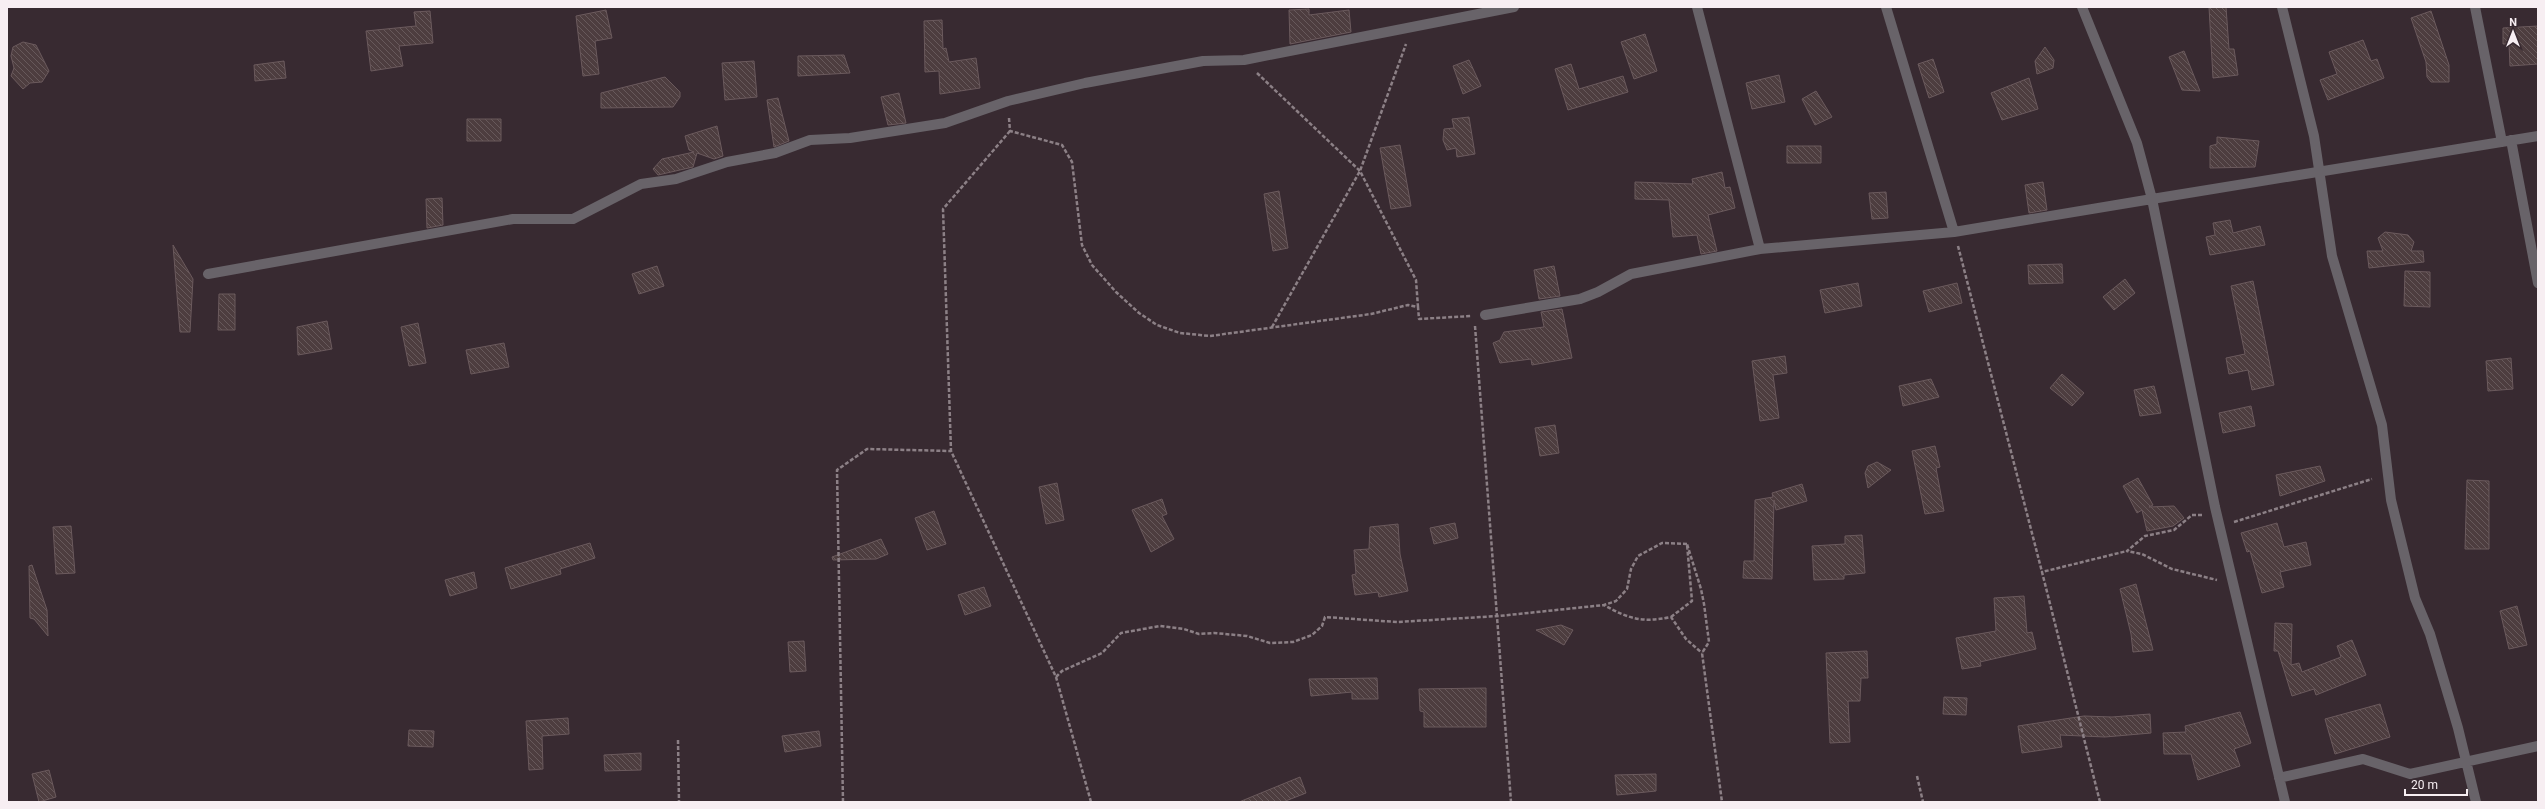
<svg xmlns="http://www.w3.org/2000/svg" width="2545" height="809" font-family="Roboto,sans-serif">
  <defs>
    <pattern id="building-back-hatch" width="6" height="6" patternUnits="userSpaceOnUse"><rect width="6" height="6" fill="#4d3d3f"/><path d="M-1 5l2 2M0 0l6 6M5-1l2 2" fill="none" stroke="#67595b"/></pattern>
  </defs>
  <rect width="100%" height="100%" fill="#382a31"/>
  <path fill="url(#building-back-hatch)" stroke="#6b5a5d" d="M2209,7H2226L2229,49H2234L2238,75L2213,78Z
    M1309,9V15L1349,10L1351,32L1290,44L1289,10Z
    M606,10L612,38L595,41L599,74L583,76L576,16Z
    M430,11L433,43L399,46L403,66L371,71L366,31L416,26L414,12Z
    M2431,11L2449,65V82H2431L2427,77L2426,62L2411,18Z
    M942,20L943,49L946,48L949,62L976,58L980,88L940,94L939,71L925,72L924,21Z
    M2538,26V64L2510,66L2509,44H2503V28Z
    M1645,34L1657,71L1634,79L1621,42Z
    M2363,40L2371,61L2377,59L2384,78L2328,100L2320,80L2337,74L2329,52Z
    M23,42L36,45L49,71L42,82L30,83L23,89L11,76L14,68L11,56L13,47Z
    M2045,47L2054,60L2053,68L2037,74L2035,61Z
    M2184,51L2200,91L2182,90L2169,57Z
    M844,55L850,73L798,76V56Z
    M1933,59L1944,92L1929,98L1918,64Z
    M1469,60L1481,86L1463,94L1453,66Z
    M284,61L286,78L255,81L254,65Z
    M754,61L757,97L725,100L722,63Z
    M1571,64L1579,89L1623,76L1628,92L1568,110L1555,69Z
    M1779,75L1785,102L1752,109L1746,83Z
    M665,77L680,92V97L673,107L601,108V93Z
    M2029,78L2038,109L2002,120L1991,93Z
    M1816,91L1832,117L1815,125L1802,99Z
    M899,93L906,123L888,125L881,97Z
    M778,98L789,141L774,147L767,100Z
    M1469,117L1475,154L1457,157L1456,148L1447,150L1443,140L1444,129L1454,128L1452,119Z
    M467,119H501V141H467Z
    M717,126L723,156L714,159L697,153L693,167L658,175L653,169L662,159L694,152L689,150L685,136Z
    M2217,137L2259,141L2255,167L2210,168V146L2217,144Z
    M1400,145L1411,206L1391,209L1380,148Z
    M1787,146H1821V163H1787Z
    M1722,172L1725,188L1730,187L1735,208L1708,215L1717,251L1701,254L1697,235L1673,237L1669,200L1635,199V182L1693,184L1692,179Z
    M2043,182L2047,210L2029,213L2025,185Z
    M1279,191L1288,248L1273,251L1264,194Z
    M1886,192L1888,218L1872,219L1869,193Z
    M442,198L443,225L427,228L426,199Z
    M2230,220L2233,233L2260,226L2265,245L2210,255L2206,237L2215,235L2213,223Z
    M2385,232L2408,235L2414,242L2411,251H2423L2424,262L2369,268L2367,251H2383L2378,238Z
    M173,245L193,279L190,332H180Z
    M2062,264L2063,283L2029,284L2028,265Z
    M657,266L664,286L639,294L632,274Z
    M1554,266L1560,296L1539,299L1534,270Z
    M2405,271L2430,272V307L2404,306Z
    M2125,279L2135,293L2114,310L2103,297Z
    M2253,281L2274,385L2252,390L2248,370L2229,374L2226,358L2245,354L2231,286Z
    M1858,283L1862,306L1825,313L1820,290Z
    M1957,283L1962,303L1929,312L1923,291Z
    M219,294H235V330H218Z
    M1562,309L1572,358L1532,365L1531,359L1500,363L1493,343L1500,340L1504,332L1544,327L1541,312Z
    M327,321L332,349L298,355L297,327Z
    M418,323L426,363L409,366L401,327Z
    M504,343L509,367L471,374L466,350Z
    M1785,356L1787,373L1773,375L1779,418L1760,421L1752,361Z
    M2511,358L2513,389L2488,391L2486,361Z
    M2062,374L2084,393L2072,406L2050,388Z
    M1931,379L1939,397L1903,406L1899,386Z
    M2154,386L2161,413L2140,416L2134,390Z
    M2251,406L2255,426L2223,433L2219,413Z
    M1555,425L1559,453L1540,456L1535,428Z
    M1935,446L1940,467L1936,468L1944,511L1925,514L1912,451Z
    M1877,462L1891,470L1868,488L1865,473L1868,466Z
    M2320,466L2325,481L2280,496L2276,475Z
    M2138,478L2153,505L2149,507L2174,506L2184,518L2173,526L2147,531L2142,510L2137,513L2123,486Z
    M2467,480L2489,481V549H2465Z
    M1057,483L1064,520L1046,524L1039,487Z
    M1802,484L1807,501L1776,510L1774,500L1772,579L1743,578L1744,561H1754L1755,500L1773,497L1772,493Z
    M1162,499L1167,514L1162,516L1174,539L1151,552L1132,510Z
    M934,511L946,544L927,550L915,518Z
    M1455,523L1458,538L1434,544L1430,528Z
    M2277,523L2284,547L2306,542L2311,565L2280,572L2284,587L2262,593L2250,551L2247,552L2241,533Z
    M1398,524L1400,554L1408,591L1379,597L1378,592L1355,595L1352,575L1356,574L1354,550L1369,549L1370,527Z
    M71,526L75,573L56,574L53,527Z
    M1862,535L1865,573L1844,575V579L1814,580L1812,546L1845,544V536Z
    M881,539L888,554L876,559L833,560L832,557Z
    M590,543L595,558L560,569L561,574L511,589L505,568Z
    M32,565L47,610L48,636L34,619L30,618L29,566Z
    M474,572L477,588L450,596L445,580Z
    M2136,584L2153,650L2133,652L2131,634L2120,589Z
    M984,587L991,606L965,615L958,595Z
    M2024,596L2027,633L2032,632L2036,649L1980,662L1981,666L1962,669L1956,638L1996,631L1994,598Z
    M2517,606L2527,645L2509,649L2500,611Z
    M2275,623L2292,624L2291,665L2299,663L2302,672L2341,657L2337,646L2352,640L2366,675L2316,695L2314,689L2292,696L2278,651H2274Z
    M1561,625L1573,630L1564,645L1536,630Z
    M804,641L806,671L790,672L788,642Z
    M1867,651L1868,678H1861L1860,701H1848L1850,742L1830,743L1826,653Z
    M1377,678L1378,699H1352V692L1311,696L1309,679Z
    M1486,688V727H1424V712L1420,711L1419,689Z
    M1944,697L1967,698L1966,715L1943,714Z
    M2380,704L2390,737L2335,754L2325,719Z
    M2240,712L2251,743L2234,749L2240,766L2198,780L2191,754H2164L2163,733L2186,732L2185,726Z
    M2150,714L2151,733L2105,737L2060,735L2062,747L2022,753L2018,726L2084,716L2112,717Z
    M568,718L569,734L542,736L543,769L529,770L526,721Z
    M409,730L434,731L433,747L408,746Z
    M819,731L821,746L785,752L782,736Z
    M641,753V770L605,771L604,755Z
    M49,770L56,797L39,802L32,774Z
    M1656,774V791L1617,795L1615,775Z
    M1300,777L1306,793L1283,802H1239Z"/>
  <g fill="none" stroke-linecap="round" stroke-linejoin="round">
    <path stroke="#8c8086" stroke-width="2.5" stroke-dasharray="4 2" stroke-linecap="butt" d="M1257,73L1360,171L1416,280L1418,307
      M1009,118L1010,131L1062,145L1072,162L1082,245L1092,265L1116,292L1139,313L1157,325L1180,333L1210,336L1371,314L1408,305L1418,307L1419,319L1471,316
      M1010,131L943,209L951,451L1056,677L1091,802
      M1958,246L2042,572
      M1475,326L1511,802
      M1272,327L1360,171L1406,44
      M2202,515H2192L2174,530L2145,536L2127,551L2142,554L2172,569L2217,580
      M2234,522L2372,479
      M1687,544L1662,543L1638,556L1631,569L1627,589L1616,601L1604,605C1629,619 1642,623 1671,617L1686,639L1702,653
      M1671,617L1692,601L1687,544L1701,589L1704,604L1709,642L1702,653L1722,802
      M1056,677L1062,671L1102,653L1121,633L1160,626L1184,629L1199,634L1214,633L1247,636L1270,643L1293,642L1312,635L1322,626L1325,617L1397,622L1499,616L1604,605
      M678,740L679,802
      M1917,776L1923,802
      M843,802L837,470L867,449L951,451
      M2100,802L2042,572L2127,551"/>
    <path stroke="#686369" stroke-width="10" d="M1697,7L1760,249
      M1886,7L1954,232
      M2082,7L2137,143L2152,199L2538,136
      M2282,7L2314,136L2332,256L2382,425L2391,500L2415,598L2430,634L2458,728L2476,802
      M2475,7L2502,142
      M2511,140L2538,283
      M208,274L513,219H573L641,184L676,179L727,162L775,153L810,140L850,138L945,123L1008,101L1085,83L1203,61L1244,60L1514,7
      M1485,315L1580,299L1598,292L1631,274L1760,249L1954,232L2152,199L2215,507L2285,802
      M2279,778L2363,759L2410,774L2538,746"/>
  </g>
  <rect width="2545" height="809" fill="none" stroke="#f7eef2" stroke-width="16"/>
  <g transform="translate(2513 32)" stroke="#382a31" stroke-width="3" paint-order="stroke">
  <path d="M0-3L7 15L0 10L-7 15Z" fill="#f7eef2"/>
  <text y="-6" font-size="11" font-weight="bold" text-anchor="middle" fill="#f7eef2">N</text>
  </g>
  <path d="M2405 789v6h62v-6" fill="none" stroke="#f7eef2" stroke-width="2"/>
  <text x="2411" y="789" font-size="12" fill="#f7eef2" stroke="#382a31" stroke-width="3" paint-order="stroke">20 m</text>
</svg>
